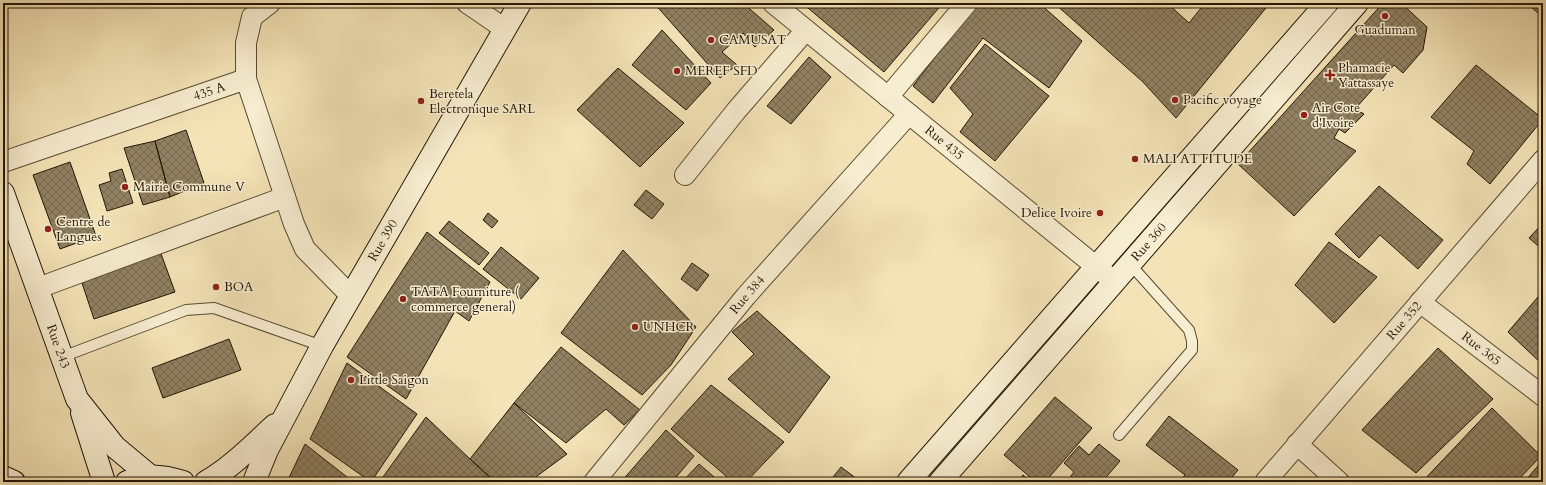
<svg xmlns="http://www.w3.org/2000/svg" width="1546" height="485" font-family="Cardo,serif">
  <defs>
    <pattern id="building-cross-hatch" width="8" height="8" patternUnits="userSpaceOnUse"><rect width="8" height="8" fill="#908162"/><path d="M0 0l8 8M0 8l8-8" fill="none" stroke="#75694f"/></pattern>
  </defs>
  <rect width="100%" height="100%" fill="#f3e3b6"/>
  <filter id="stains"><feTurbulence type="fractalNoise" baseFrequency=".005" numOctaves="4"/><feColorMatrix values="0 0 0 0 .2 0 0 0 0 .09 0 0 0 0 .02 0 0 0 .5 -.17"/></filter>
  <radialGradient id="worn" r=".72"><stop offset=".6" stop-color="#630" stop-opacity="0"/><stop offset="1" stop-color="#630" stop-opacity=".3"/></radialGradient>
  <path fill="url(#building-cross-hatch)" stroke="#241706" d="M654,3H743L774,30L755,47L743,33L722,52L737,65L720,78Z
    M802,3H943L884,72Z
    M977,3H1039L1082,41L1049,88L983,38L933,103L913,86Z
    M1054,3H1167L1189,23L1205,3H1270L1176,118L1143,82Z
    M1383,3H1401L1427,27L1423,50L1403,73L1394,65L1355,109L1364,114L1345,133L1339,129L1334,138L1356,151L1294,216L1238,164Z
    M1526,3H1543V17Z
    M662,30L711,83L686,110L632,65Z
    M985,44L1049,96L995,161L960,132L973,114L950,88Z
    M809,57L831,77L791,124L767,106Z
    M1476,65L1543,119L1490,184L1467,164L1474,151L1431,117Z
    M618,68L684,123L640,167L577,110Z
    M186,130L204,183L170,197L155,141Z
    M155,141L170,197L143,205L124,148Z
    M70,162L96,236L60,249L33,175Z
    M122,169L133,203L107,211L99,185L111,181L109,173Z
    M1379,186L1443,240L1418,269L1380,235L1359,258L1335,234Z
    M646,190L664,204L652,219L634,205Z
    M488,213L498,221L492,228L483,220Z
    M449,221L489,253L479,265L439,233Z
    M1543,223V250L1529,238Z
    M427,232L490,282L469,321L455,311L406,399L347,357Z
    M1329,242L1377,277L1334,323L1295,285Z
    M501,247L539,278L521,299L483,269Z
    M623,250L696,327L671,365L642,395L561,333Z
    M160,251L175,292L94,319L80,277Z
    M692,263L709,275L697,291L681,279Z
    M1543,291V365L1508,332Z
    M757,311L830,377L789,433L728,379L754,354L732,332Z
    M229,339L241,370L163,398L152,368Z
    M561,347L640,410L624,425L606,409L566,443L514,403Z
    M1438,348L1493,399L1416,473L1362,430Z
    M347,363L417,414L371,482L310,439Z
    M711,385L784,442L746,482H733L671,429Z
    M1055,397L1092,428L1045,482H1036L1004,455Z
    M514,403L567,454L533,479L537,482H496L470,459Z
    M1492,408L1541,456L1516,482H1422Z
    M1169,416L1238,470L1228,482H1179L1185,475L1146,445Z
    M426,417L470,459L494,482H477L472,478L469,482H388L383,477Z
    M666,430L694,456L672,482H621Z
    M305,444L347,477L343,482H287Z
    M1099,444L1120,461L1102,482H1068L1067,481L1074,472L1064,463L1079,446L1089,455Z
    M1543,460V482H1524Z
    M699,464L720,482H682Z
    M841,467L861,482H829Z
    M1023,475L1031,482H1017Z"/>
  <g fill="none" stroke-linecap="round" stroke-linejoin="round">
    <g stroke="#584a32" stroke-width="12">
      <path id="lane" d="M62,357L186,310L214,308L322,346
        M1119,435L1192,350V341L1189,330L1130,264"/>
    </g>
    <g stroke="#584a32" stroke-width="22">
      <g id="street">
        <path d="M467,3L505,29"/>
        <path id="s1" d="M773,3L1115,282"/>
        <path d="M246,79V43L252,17L270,3"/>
        <path d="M888,97L967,3"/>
        <path id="s2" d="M3,162L246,79L294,224L305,249L351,296"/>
        <path d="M685,175L736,111L806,30"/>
        <path d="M38,288L285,197"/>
        <path id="s3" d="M1420,302L1543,396"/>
        <path d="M1297,444L1339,482"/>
        <path id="s4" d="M594,482L746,296L909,114"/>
        <path id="s5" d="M1265,482L1543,160"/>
      </g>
    </g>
    <g stroke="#241706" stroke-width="24">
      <g id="secondary">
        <path id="s6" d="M3,193L77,399L115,447L151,477"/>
        <path d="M82,413L104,482"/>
        <path d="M3,477L14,482"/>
        <path d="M127,482C145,473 165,476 183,482"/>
        <path d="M206,482C232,467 253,445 275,425"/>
        <path id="s7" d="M254,482L267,450L322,346L520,3"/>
        <path d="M908,482L1327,3"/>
        <path id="s8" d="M940,482L1357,3"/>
      </g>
    </g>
    <use href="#lane" stroke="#f7edd0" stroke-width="10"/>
    <use href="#street" stroke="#f7edd0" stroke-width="20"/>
    <use href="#secondary" stroke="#f7edd0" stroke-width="22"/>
  </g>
  <g fill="#8f2418" stroke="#f7edd0" stroke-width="1.5">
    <circle cx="1385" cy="16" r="4"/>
    <circle cx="711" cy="40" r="4"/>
    <circle cx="677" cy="71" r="4"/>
    <path d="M1328 69h4v4h4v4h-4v4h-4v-4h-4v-4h4z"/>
    <circle cx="1175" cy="100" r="4"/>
    <circle cx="421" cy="101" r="4"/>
    <circle cx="1304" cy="115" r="4"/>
    <circle cx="1135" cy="159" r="4"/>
    <circle cx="125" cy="187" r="4"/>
    <circle cx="1100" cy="213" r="4"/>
    <circle cx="48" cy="229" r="4"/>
    <circle cx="216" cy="287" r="4"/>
    <circle cx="403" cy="299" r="4"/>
    <circle cx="635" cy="327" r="4"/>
    <circle cx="351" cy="380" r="4"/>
  </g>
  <g text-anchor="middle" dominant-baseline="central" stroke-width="3" stroke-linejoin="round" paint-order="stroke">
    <g font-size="13" fill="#241706" stroke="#f7edd0" text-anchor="start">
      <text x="1385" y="30" text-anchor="middle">Guaduman</text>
      <text x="719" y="40">CAMUSAT</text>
      <text x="1338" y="68">Phamacie<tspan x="1338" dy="15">Yattassaye</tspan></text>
      <text x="685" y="71">MEREF SFD</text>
      <text x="429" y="94">Beretela<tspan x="429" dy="15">Electronique SARL</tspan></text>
      <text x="1183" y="100">Pacific voyage</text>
      <text x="1312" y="108">Air Cote<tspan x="1312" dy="15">d'Ivoire</tspan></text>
      <text x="1143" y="159">MALI ATTITUDE</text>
      <text x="133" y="187">Mairie Commune V</text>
      <text x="1092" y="213" text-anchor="end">Delice Ivoire</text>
      <text x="56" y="222">Centre de<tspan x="56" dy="15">Langues</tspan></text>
      <text x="224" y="287">BOA</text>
      <text x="411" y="292">TATA Fourniture (<tspan x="411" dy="15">commerce general)</tspan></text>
      <text x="643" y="327">UNHCR</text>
      <text x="359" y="380">Little Saigon</text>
    </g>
    <g font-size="13" fill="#241706" stroke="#f7edd0">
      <text stroke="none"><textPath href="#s2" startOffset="218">435 A</textPath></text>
      <text stroke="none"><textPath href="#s1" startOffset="221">Rue 435</textPath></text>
      <text stroke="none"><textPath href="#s7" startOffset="274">Rue 390</textPath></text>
      <text stroke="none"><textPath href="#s8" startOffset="318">Rue 360</textPath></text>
      <text stroke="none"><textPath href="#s4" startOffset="242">Rue 384</textPath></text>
      <text stroke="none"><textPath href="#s5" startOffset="213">Rue 352</textPath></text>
      <text stroke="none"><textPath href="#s6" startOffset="163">Rue 243</textPath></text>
      <text stroke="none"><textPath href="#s3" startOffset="77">Rue 365</textPath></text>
    </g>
  </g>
  <rect width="1546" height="485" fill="none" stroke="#f3e3b6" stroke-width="16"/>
  <rect x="4" y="4" width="1538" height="477" fill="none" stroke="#241706" stroke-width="2"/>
  <rect x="8" y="8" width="1530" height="469" fill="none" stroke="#241706"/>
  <rect width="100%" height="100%" filter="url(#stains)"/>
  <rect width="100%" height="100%" fill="url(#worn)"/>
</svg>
